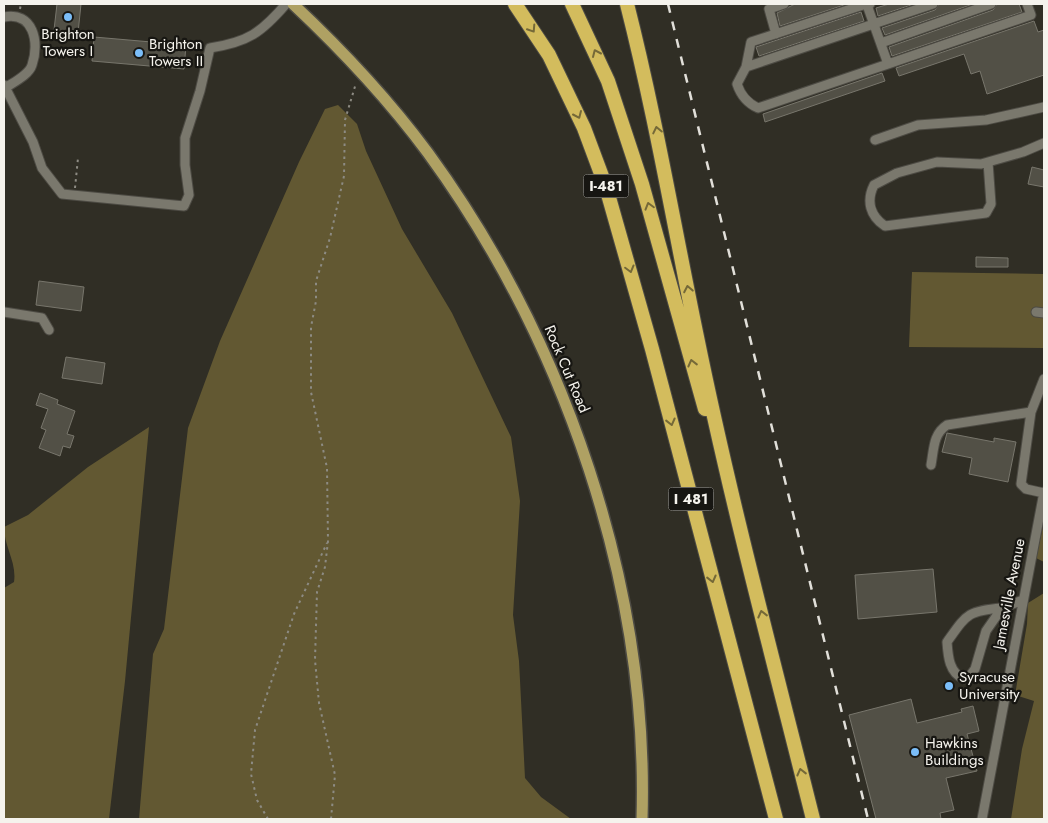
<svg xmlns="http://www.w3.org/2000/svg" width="1048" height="823" font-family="Jost,sans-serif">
  <rect width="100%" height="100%" fill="#302e25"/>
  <path fill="#625832" d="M338,105L357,124L366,151L402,229L452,313L511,437L520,501L513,615L519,661L525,778L541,797L571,819H139L153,654L164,629L188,428L220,341L299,162L325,109Z
    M912,272L1044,274V348L909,347Z
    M149,427L125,681L109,819H4V588L14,582C17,562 4,547 4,527L28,515L88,467Z
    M1044,522V562L1036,558Z
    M1044,593V819H1011L1022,749L1034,701L1015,695L1027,624L1028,603Z"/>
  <path fill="#525046" stroke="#78766c" d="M57,4H81L78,33L54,30Z
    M795,4H847L780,26L777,13Z
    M889,4H914L878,16L876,8Z
    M939,4H973L885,35L882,28L935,10Z
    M997,4H1019L1022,12L892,56L889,47L993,10Z
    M861,12L864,21L759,56L756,47Z
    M1034,21L1038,32L1044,30V75L987,94L980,71L971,74L964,54L899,76L896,68Z
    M94,37L186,45L184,69L92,61Z
    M882,73L885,81L765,122L763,114Z
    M1032,167L1044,170V187L1028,184Z
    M976,257L1008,258V267H976Z
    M39,281L84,287L81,311L36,305Z
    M66,357L105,363L102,384L62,378Z
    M40,393L58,400L57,404L75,411L67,434L74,436L70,448L63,446L60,456L39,448L46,430L41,428L48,409L36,405Z
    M947,433L994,442V438L1016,442L1008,482L969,474L972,458L942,452Z
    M933,569L937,612L858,619L855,575Z
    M911,699L917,723L962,712L961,709L973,706L979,731L967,734L977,771L946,778L954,810L940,813L941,819H876L849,715Z"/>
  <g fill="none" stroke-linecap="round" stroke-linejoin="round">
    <g stroke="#4d4b44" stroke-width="11">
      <path id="minor" d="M870,4L867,5L888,64L1031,15L1027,4
        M4,17C33,11 40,42 32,65C29,75 14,82 5,88
        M776,34L769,9L784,4
        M881,43L991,4
        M888,64L758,108C747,103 741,96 737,84L746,67L933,4
        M746,67L751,42L866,4
        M4,85L33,142L42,168L62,194L184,206L189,195L185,165V138L200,91L210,48C248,42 261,33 286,4
        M875,140L918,125L986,120L1044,107
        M988,162L991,204L986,213L885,226C870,216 866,201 874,185L897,173L937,162L981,164L1023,152L1044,143
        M4,312L42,318L49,330
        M1036,312L1044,313
        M1031,412L1021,484L1026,489L1044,493
        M931,465C934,449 933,434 947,425L1031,412L1044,379
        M1002,608C967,611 967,614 947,642C948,656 949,673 964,679L969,677L975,669L986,631L1002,608L1023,600
        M982,819L1044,492"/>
    </g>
    <g stroke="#4d4b44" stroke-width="14">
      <path id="major" d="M293,4C342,50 388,99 428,153C565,341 649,586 642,819"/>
    </g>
    <g stroke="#4d4b44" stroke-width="16">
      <path id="highway" d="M515,4L549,55L584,128L606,187L652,349L776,819
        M572,4L608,81L642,184L705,409
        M627,4C655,114 674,226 697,337C730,499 773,659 813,819"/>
    </g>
    <path stroke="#8d8b83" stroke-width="2" stroke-dasharray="2.5 4" stroke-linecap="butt" d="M20,9L21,4
      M75,188L78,158
      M268,819L257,800L251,774L255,730L294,614L327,543
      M331,819L335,775L319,703L315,660L317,592L325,567L328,541L327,468L311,392V327L316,301V281L330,238L344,176L345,120L356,83"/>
    <use href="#minor" stroke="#7a786d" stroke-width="9"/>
    <use href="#major" stroke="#afa163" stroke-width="11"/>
    <use href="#highway" stroke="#d3bc5d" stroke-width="14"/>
    <path stroke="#e1dfd9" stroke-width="2.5" stroke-dasharray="9 9" stroke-linecap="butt" d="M668,4L868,819"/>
  </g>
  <defs><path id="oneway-chevron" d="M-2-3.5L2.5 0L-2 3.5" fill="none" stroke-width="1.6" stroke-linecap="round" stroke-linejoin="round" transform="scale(1.25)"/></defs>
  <g stroke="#756938">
    <use href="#oneway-chevron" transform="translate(532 29) rotate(57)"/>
    <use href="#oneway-chevron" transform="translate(596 53) rotate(-114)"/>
    <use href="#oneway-chevron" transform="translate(578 115) rotate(66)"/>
    <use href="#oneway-chevron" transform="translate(657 130) rotate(-102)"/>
    <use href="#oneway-chevron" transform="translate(649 206) rotate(-106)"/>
    <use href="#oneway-chevron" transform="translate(630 269) rotate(75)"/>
    <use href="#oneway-chevron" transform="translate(688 289) rotate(-101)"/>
    <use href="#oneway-chevron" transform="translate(692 363) rotate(-104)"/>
    <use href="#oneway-chevron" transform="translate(671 422) rotate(76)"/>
    <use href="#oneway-chevron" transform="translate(712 579) rotate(76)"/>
    <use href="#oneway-chevron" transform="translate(762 614) rotate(-104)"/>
    <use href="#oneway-chevron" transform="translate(801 772) rotate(-104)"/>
  </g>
  <g fill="#7bbef9" stroke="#171612" stroke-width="2">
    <circle cx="68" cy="17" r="5"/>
    <circle cx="139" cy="53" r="5"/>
    <circle cx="949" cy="686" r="5"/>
    <circle cx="915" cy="752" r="5"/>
  </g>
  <g text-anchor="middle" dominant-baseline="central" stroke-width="4.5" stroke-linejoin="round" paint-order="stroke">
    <g fill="#171612" stroke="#b2b1ab" stroke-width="1">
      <rect x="583.5" y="174.5" width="45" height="23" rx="4"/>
      <rect x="668.5" y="487.5" width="45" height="23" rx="4"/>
    </g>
    <g font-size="14" font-weight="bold" fill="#f5f3ed">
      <text x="606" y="186">I-481</text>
      <text x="691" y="499">I 481</text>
    </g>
    <g font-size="15" fill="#f5f3ed" stroke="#171612" text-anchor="start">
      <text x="68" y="34" text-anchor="middle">Brighton<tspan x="68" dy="17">Towers I</tspan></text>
      <text x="149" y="44">Brighton<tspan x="149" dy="17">Towers II</tspan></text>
      <text x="959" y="677">Syracuse<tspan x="959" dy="17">University</tspan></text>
      <text x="925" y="743">Hawkins<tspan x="925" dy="17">Buildings</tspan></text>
    </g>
    <g font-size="15" fill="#f5f3ed" stroke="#171612">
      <text transform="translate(567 369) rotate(67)">Rock Cut Road</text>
      <text transform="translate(1009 594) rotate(-79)">Jamesville Avenue</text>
    </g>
  </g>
  <rect width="1048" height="823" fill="none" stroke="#f5f3ed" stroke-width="10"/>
</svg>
